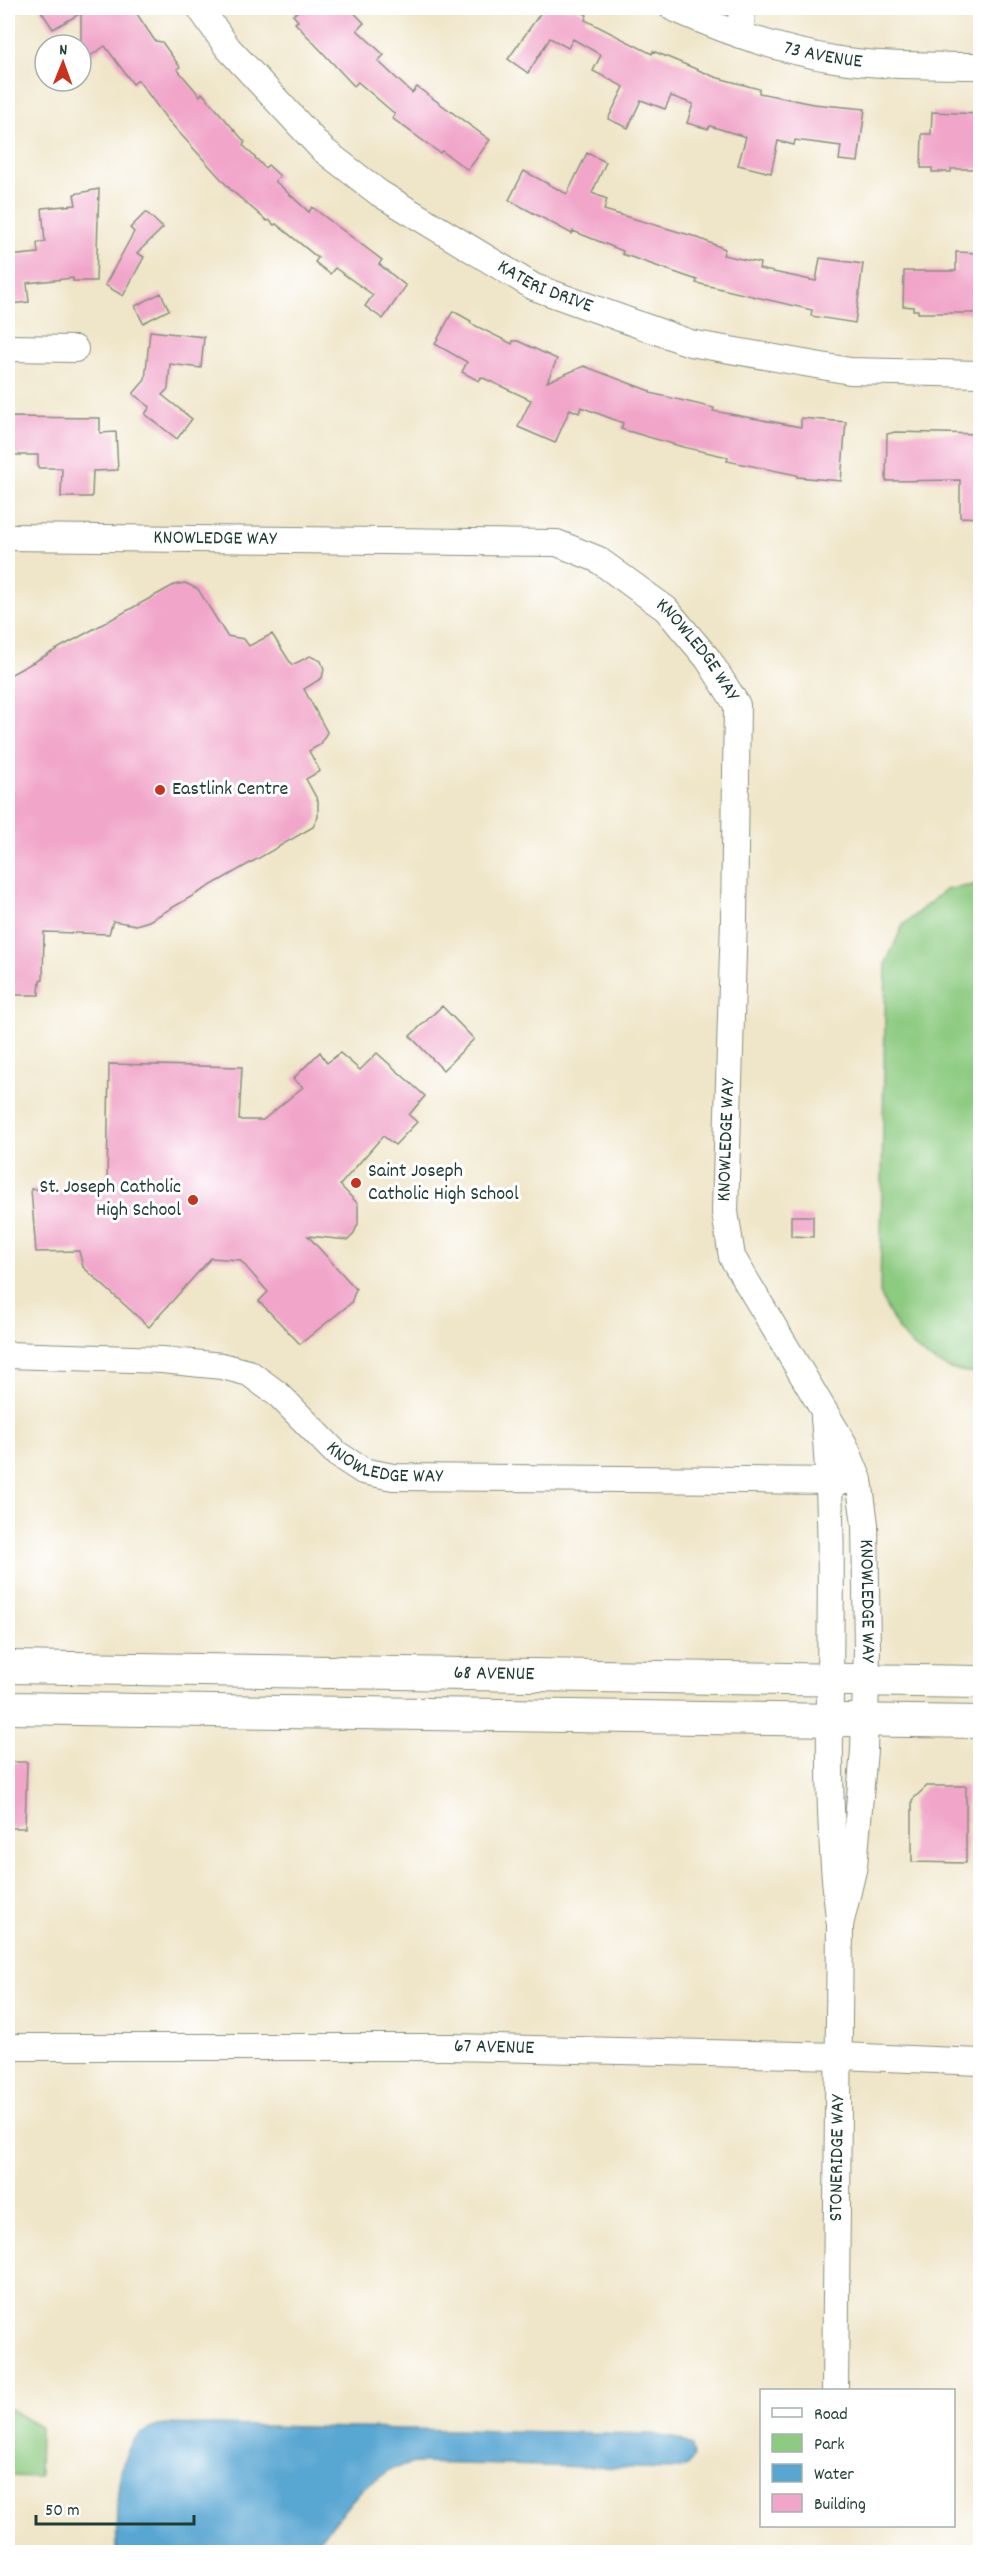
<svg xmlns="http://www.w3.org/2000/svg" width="988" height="2560" font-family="Dekko,sans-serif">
  <rect width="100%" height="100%" fill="#fff"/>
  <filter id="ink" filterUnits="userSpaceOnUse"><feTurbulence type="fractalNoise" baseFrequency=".0167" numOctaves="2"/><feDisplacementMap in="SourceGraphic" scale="12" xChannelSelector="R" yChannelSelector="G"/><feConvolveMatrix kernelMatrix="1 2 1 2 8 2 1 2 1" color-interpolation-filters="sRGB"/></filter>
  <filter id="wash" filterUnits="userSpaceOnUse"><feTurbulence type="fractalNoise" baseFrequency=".008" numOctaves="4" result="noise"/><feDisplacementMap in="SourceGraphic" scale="24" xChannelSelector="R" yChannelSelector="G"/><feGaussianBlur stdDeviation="1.35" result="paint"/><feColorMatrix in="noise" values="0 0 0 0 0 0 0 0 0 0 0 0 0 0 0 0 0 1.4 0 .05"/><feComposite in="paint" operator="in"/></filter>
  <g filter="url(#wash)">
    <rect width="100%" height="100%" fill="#efe5c8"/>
    <path fill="#8dcb81" stroke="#56845a" stroke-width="1.5" d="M980,884V1373C970,1372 957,1372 948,1368C912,1354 894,1328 880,1293L886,963L903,925L945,890Z
      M8,2408L40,2427L39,2477L8,2476Z"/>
    <path fill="#59a6d2" stroke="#3c7283" stroke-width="1.5" d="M164,2424L650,2434L678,2439L692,2445L694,2456L689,2465L681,2469L414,2463L389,2470L363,2488L308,2552H117C116,2520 114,2465 135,2439C142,2431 154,2427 164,2424Z"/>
    <g id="blocks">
      <path fill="#f1a5c9" d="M39,8H133L155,41L162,42L180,67L177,69L200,96L202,93L245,142L243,145L265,168L268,165L280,176L275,181L309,212L312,207L382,260L379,264L406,286L383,319L365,306L373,295L335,268L330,274L315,262L318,258L276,224L274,225L269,220L267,221L231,190L166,118L138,80L133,84L105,46L81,62V13L53,29Z
        M302,8H350L364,23L357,30L384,55L378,61L412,93L417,87L490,140L468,170L442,151L440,153L392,118L395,114L358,82L354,86L295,23L298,21L293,15Z
        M544,8H575L587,15L585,20L652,54L653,51L715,77L759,89V93L813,104L865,109L858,162L839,160L841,146L795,140L794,145L778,141L771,173L738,165L746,137L710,126L708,129L687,123L693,104L671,96L665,109L641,100L628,128L608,119L624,87L593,71L601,55L573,39L568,48L550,38L528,73L508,59Z
        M932,112L981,114V169H951V172H932V168H921L922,134H931Z
        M587,153L606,162L592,193L607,199L604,210L693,236L725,249L723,255L760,263L759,269L816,281L820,258L863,264L855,323L811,316L812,310L696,283L697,280L622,254L623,251L573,231L572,234L509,200L524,171L567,194Z
        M99,189L96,281H73V278L27,283L29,302L10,304L8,256L38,253L37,243L45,242L42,208L76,205L74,194Z
        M146,212L163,228L137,253L144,257L123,296L105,285L134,232L130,228Z
        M956,252L978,253L981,313H918V310H913V307L903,306L904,271H956Z
        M161,293L169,310L143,323L135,306Z
        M453,311L471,321L470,323L512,344L513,341H518L557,359L547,382L584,366L650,391V393L714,408L713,411L801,427V418L846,422L841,481L797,477V475L727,461L728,457L683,447L621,429L623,423L581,407L579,413L570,409L555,443L518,427L531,400L481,377L479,381L462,372L467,362L435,344Z
        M150,331L204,337L201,368L170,364L168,389L162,395L192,419L177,439L145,414L150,407L133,394L145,380Z
        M8,417L100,418V433L116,432L118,470L93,471L92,497H61L62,468H38V455H8Z
        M895,432L981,434V518L960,517V480L886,481L887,434Z
        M185,583L198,589L227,636L244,639L249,646L272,634L292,665L310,656L321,661L324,669L322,678L304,689L327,732L321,744L309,751L320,771L306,779L318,801V817L313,827L149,921L136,925L113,921L109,934L44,932L43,980H40L39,995H8V676L174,585Z
        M442,1006L474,1039L443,1070L410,1036Z
        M320,1052L327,1063L340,1053L360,1070L377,1053L425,1096L409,1115L417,1122L395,1145L383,1136L340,1185L358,1204V1224L353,1235L348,1240L308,1236L356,1289L351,1303L300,1344L259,1301L268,1292L240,1260L211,1258L149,1327L83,1267L79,1251L36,1252L31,1189L84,1190L107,1184L109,1064L242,1067L239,1120H263L303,1087L293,1079Z
        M791,1216H813V1237L791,1236Z
        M8,1762H27L25,1828H8Z
        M927,1786H966V1863L912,1862V1800Z"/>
    </g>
  </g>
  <g filter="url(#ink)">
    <use href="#blocks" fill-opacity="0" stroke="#87917e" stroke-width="1.5"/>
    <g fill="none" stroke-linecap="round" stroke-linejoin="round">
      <g stroke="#87917e" stroke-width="28">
        <g id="minor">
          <path id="s1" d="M200,8L228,48L322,149L379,193L534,287L690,343L850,371L980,374"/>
          <path id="s2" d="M673,8C724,31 778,50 834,59C882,67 932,65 980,66"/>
          <path d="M740,35L742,8"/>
          <path d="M8,348L75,349"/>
          <path id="s3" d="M8,537L557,543L597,559L666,609L708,659L737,705L734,919L725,1212L732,1257L845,1446L859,1480L865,1524L867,1649L864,1750L854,1866L840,1925"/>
          <path id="s4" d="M8,1355L162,1360L222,1366L249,1373L279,1395L337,1454L363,1471L393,1477L846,1481"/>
          <path d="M824,1418C841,1586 818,1757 840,1925L835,2390"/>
          <path id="s5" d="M8,2047H450L840,2056L980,2062"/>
        </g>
      </g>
      <g stroke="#87917e" stroke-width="34">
        <g id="major">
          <path id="s6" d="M8,1667L980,1682"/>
          <path d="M8,1708L980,1722"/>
        </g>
      </g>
      <use href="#minor" stroke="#fff" stroke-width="26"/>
      <use href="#major" stroke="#fff" stroke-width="32"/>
    </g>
  </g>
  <g fill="#c8321e" stroke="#fff" stroke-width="2">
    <circle cx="160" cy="790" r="6"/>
    <circle cx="356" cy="1183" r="6"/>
    <circle cx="193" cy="1200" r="6"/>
  </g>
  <g text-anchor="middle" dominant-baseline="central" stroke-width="6" stroke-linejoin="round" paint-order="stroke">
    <g font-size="20" fill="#1f3d34" stroke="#fff">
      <text stroke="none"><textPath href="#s2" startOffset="158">73 AVENUE</textPath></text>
      <text stroke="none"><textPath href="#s1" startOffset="450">KATERI DRIVE</textPath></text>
      <text stroke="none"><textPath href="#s3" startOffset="207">KNOWLEDGE WAY</textPath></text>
      <text stroke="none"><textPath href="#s3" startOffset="729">KNOWLEDGE WAY</textPath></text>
      <text transform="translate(727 1140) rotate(-88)">KNOWLEDGE WAY</text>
      <text stroke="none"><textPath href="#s4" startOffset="412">KNOWLEDGE WAY</textPath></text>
      <text stroke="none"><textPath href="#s3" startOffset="1728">KNOWLEDGE WAY</textPath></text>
      <text stroke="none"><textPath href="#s6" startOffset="486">68 AVENUE</textPath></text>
      <text stroke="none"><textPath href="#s5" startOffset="486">67 AVENUE</textPath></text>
      <text transform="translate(838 2158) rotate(-89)">STONERIDGE WAY</text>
    </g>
    <g font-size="20" fill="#1f3d34" stroke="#fff" text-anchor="start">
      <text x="172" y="790">Eastlink Centre</text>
      <text x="368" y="1172">Saint Joseph<tspan x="368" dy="23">Catholic High School</tspan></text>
      <text x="181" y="1188" text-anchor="end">St. Joseph Catholic<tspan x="181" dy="23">High School</tspan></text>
    </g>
  </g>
  <rect width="988" height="2560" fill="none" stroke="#fff" stroke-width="30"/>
  <rect x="760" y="2389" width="195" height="138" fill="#ffffff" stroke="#a5b1ae" stroke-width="1.5"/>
  <rect x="772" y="2408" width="30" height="9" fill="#ffffff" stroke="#a5b1ae" stroke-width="1.5"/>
  <text x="814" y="2419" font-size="18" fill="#1f3d34">Road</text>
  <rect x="772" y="2434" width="30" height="18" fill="#8dcb81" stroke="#a5b1ae" stroke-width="1.5"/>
  <text x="814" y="2449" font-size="18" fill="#1f3d34">Park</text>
  <rect x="772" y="2464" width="30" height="18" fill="#59a6d2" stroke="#a5b1ae" stroke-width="1.5"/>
  <text x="814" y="2479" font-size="18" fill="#1f3d34">Water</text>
  <rect x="772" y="2494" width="30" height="18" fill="#f1a5c9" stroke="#a5b1ae" stroke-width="1.5"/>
  <text x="814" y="2509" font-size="18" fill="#1f3d34">Building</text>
  <g transform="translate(63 63) rotate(1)"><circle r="28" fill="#ffffff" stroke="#a5b1ae" stroke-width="1.5"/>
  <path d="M0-4.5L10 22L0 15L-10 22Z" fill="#c8321e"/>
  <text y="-9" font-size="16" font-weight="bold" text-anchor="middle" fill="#1f3d34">N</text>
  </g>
  <path d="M36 2515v9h158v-9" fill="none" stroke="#1f3d34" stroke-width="3"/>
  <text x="45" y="2515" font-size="18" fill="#1f3d34" stroke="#ffffff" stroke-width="4.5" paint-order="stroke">50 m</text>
</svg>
